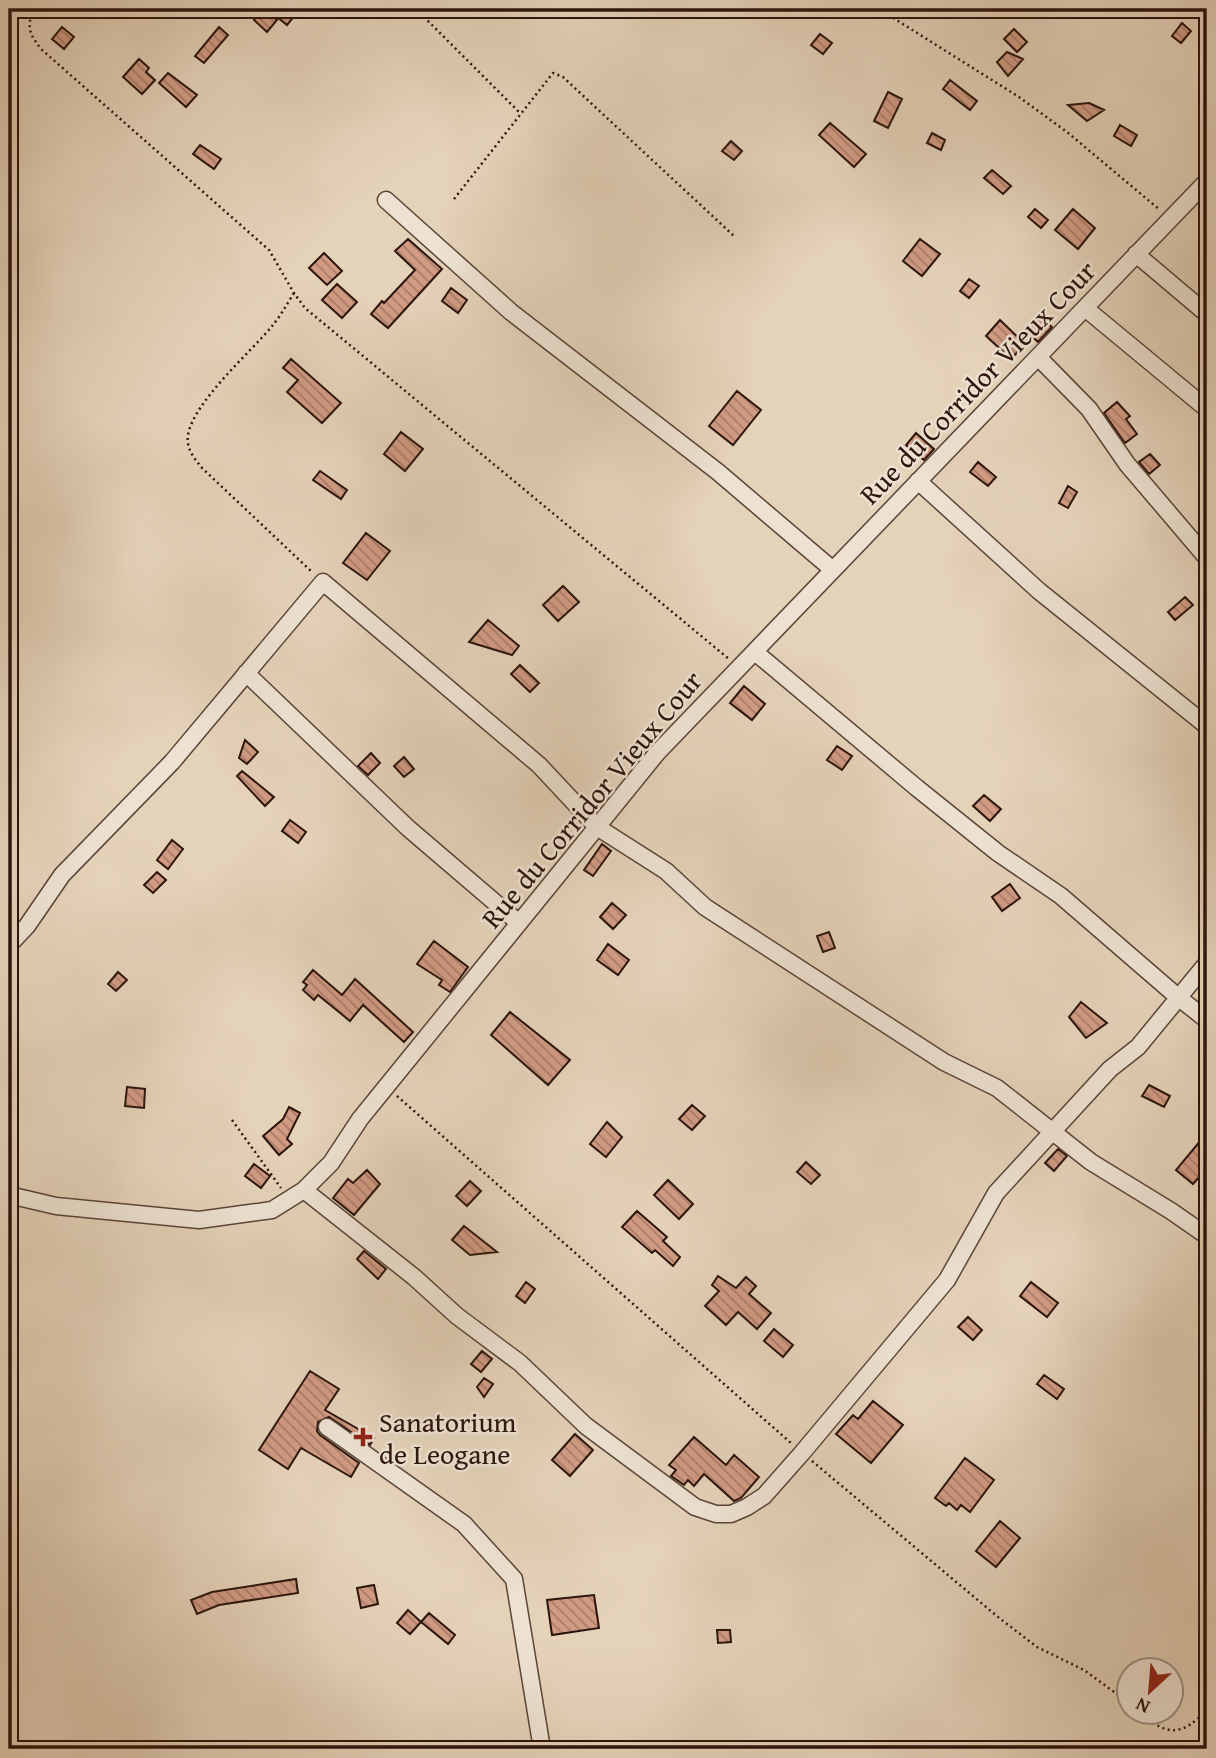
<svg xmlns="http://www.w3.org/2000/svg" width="1216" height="1758" font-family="'Gentium Book Plus',serif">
  <defs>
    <pattern id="building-back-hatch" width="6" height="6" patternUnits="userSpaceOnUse" patternTransform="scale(1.75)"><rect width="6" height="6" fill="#d19b84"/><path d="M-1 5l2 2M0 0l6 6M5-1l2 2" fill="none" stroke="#aa7d6a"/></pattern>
  </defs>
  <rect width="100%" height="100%" fill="#e4d2b9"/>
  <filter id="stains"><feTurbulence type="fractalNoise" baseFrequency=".00286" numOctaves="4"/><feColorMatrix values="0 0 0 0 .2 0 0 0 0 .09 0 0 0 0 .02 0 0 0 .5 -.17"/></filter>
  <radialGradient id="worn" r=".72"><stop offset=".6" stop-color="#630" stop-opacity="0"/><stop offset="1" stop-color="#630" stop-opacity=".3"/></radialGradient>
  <path fill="url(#building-back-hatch)" stroke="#2c140c" stroke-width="2" d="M263,9L277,20L267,32L254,20Z
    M267,9H300L287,25Z
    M1182,23L1191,31L1181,43L1172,36Z
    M62,27L74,37L64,49L52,39Z
    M219,27L228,35L204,63L195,56Z
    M1014,29L1027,42L1017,52L1004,39Z
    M820,34L832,43L823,54L811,45Z
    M1007,52L1023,59L1008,76L997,62Z
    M139,59L149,68L146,72L155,80L142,94L123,77Z
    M168,73L197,95L186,107L159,83Z
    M950,80L977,101L970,110L943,89Z
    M888,92L902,99L888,128L874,121Z
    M1089,103L1104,110L1087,121L1068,105Z
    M830,123L866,154L854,167L819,135Z
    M1120,125L1137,135L1131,146L1114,136Z
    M932,133L945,140L941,150L927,143Z
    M731,141L742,151L734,160L722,151Z
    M200,145L221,159L214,169L193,154Z
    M992,170L1011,186L1003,194L984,178Z
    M1035,209L1048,220L1041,228L1028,217Z
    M1073,209L1095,228L1078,249L1055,230Z
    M408,239L442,269L388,328L371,314L382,301L384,303L415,270L395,251Z
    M920,239L940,254L922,276L903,261Z
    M324,253L342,271L327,285L309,268Z
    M969,279L979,286L969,298L960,291Z
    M337,284L357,302L342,318L322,300Z
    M451,288L467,300L458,313L442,301Z
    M1040,317L1052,327L1038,342L1027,332Z
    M1000,320L1025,344L1011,359L986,336Z
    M291,359L341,403L322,423L287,392L298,380L283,368Z
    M737,391L761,410L733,445L709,426Z
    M1117,402L1130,416L1126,419L1137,434L1125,443L1104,413Z
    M401,432L423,449L405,471L384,454Z
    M916,433L934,449L924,460L906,445Z
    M1150,454L1160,465L1149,474L1139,462Z
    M978,462L996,477L988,486L970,472Z
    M320,471L347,490L341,499L313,480Z
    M1068,486L1077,492L1068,508L1059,503Z
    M366,533L390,551L367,580L343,563Z
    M563,586L579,602L558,621L543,605Z
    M1185,597L1193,605L1175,620L1168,612Z
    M488,620L519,646L512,655L469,642Z
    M520,665L539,683L530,692L511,674Z
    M744,686L765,704L752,720L730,703Z
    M245,740L258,752L247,764L239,758Z
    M837,746L852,756L842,770L827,760Z
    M371,753L380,763L368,775L358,766Z
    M404,757L414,769L404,777L394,766Z
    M242,771L274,797L265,806L237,776Z
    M984,795L1001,809L990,821L973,806Z
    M290,820L306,832L298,843L282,831Z
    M172,840L183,849L168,869L157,860Z
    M602,844L611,851L593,876L584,870Z
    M157,872L166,880L153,893L144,885Z
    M1010,884L1020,898L1002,911L992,897Z
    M612,903L626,915L613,929L600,917Z
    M829,932L835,948L823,952L817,936Z
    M434,941L468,967L450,992L439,985L442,980L417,964Z
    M608,944L629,960L618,975L597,960Z
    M313,970L342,995L355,979L413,1032L404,1042L363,1005L350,1021L318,995L314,1000L303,990L307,985L303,982Z
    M118,972L127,980L116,991L108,984Z
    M1081,1002L1107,1023L1086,1038L1069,1017Z
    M510,1012L570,1060L548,1085L491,1035Z
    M1149,1085L1170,1096L1164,1107L1142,1096Z
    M127,1087L145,1089L144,1108L125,1106Z
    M692,1105L705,1116L692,1130L679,1119Z
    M289,1107L300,1113L287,1139L292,1144L279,1155L263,1136L283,1119Z
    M607,1122L622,1137L606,1157L590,1144Z
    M1201,1140L1207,1145V1168L1193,1184L1176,1170Z
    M1058,1149L1067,1156L1054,1171L1045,1163Z
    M806,1162L820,1175L811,1184L797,1172Z
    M254,1164L270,1176L261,1188L245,1176Z
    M367,1170L380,1184L354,1215L333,1198L348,1179L353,1183Z
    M668,1180L693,1204L679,1219L654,1195Z
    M470,1181L481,1191L467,1206L456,1196Z
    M637,1211L667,1237L663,1241L680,1257L673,1266L655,1250L652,1253L622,1227Z
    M464,1226L497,1252L470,1255L452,1240Z
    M364,1251L386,1269L378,1279L357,1259Z
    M718,1276L736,1288L746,1277L756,1286L749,1294L771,1313L757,1329L738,1312L726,1325L705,1306L719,1291L712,1285Z
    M526,1282L535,1289L525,1303L516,1296Z
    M1031,1282L1058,1303L1047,1317L1020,1296Z
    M968,1317L982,1330L973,1340L958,1327Z
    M774,1329L793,1345L783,1357L764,1341Z
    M482,1351L492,1359L481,1372L471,1364Z
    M310,1371L339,1389L325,1410L374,1438L370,1445L329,1417L318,1422L317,1431L320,1435L359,1463L351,1477L301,1448L288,1469L259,1450Z
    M1044,1375L1064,1389L1057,1399L1037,1384Z
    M484,1378L493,1384L484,1397L477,1387Z
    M873,1401L903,1425L871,1463L836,1434L853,1415L858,1419Z
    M575,1434L593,1450L570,1476L552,1460Z
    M694,1437L726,1465L734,1455L759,1477L741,1498L734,1501L704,1474L694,1486L688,1480L684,1485L671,1476L676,1470L669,1465Z
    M965,1458L994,1480L970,1512L961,1505L957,1510L949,1503L946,1506L935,1498Z
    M1000,1521L1020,1538L996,1567L976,1551Z
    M296,1579L298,1593L219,1605L197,1614L191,1600L212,1592Z
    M374,1585L378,1604L361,1608L357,1588Z
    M594,1595L599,1628L552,1635L547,1600Z
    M408,1610L421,1622L410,1634L397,1623Z
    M429,1613L455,1635L448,1644L421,1622Z
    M717,1630H730L731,1642L718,1643Z"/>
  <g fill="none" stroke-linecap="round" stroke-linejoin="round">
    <g stroke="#5a4437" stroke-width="19">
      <path id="minor" d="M386,200L511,312L718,472L833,570
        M1136,254L1207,314
        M1085,308L1207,409
        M1038,357L1089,409L1127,464L1207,558
        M918,481L1039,591L1207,726
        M755,652L917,788L998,853L1061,896L1179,998L1207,1020
        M246,673L408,828L519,923
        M9,945L27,926L62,875L172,762L323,582L539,765L597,827L666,871L705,907L944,1062L997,1088L1091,1162L1171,1211L1207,1236
        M304,1190L414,1277L457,1316L520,1363L586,1426L695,1507L716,1514H731L747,1507L764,1496L802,1453L947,1280L996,1193L1110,1069L1138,1047L1207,963
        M9,1195L56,1206L199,1220L272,1210L304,1190L331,1163L360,1119L657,753L1207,181
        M327,1427L464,1524L514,1579L542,1749"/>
    </g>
    <path stroke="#2c140c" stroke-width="2.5" stroke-dasharray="2 3.5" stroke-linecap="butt" d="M33,9C27,29 29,33 41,49L269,250L294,293L305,308L729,659
      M416,9L521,114
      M879,9L1019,97L1067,132L1160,210
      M454,199L553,73L563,77L735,237
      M294,293C287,304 281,315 273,325C251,352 194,401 188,435C186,449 194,458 202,468L312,572
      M397,1096L791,1443
      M232,1120L281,1188
      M812,1461L998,1617L1037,1647L1084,1670L1128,1702
      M1140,1712C1167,1737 1182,1736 1207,1710"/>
    <use href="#minor" stroke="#ede2d2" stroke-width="16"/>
  </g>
  <path fill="#8f2418" stroke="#ede2d2" stroke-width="2.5" d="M359.5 1426.5h7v7h7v7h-7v7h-7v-7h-7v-7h7z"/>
  <g text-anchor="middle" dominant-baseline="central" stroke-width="5" stroke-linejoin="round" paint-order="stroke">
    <g font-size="28" fill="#2c140c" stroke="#ede2d2">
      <text transform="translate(977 382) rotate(-46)">Rue du Corridor Vieux Cour</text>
      <text transform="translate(591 799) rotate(-50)">Rue du Corridor Vieux Cour</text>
    </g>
    <g font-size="28" fill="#2c140c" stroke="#ede2d2" text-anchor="start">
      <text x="379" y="1421">Sanatorium<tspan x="379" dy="32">de Leogane</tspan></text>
    </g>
  </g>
  <rect width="1216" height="1758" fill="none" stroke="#e4d2b9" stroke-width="35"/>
  <rect x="10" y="10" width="1195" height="1737" fill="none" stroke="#2c140c" stroke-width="3.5"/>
  <rect x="18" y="18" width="1181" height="1723" fill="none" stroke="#2c140c" stroke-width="2"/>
  <g transform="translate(1150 1691) rotate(206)"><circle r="33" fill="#ede2d2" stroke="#a09083" stroke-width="2"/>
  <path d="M0-5L12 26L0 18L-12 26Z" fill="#8f2418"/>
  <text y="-10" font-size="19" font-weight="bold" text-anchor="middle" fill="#2c140c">N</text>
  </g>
  <rect width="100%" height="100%" filter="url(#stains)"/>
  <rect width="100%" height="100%" fill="url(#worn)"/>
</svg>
